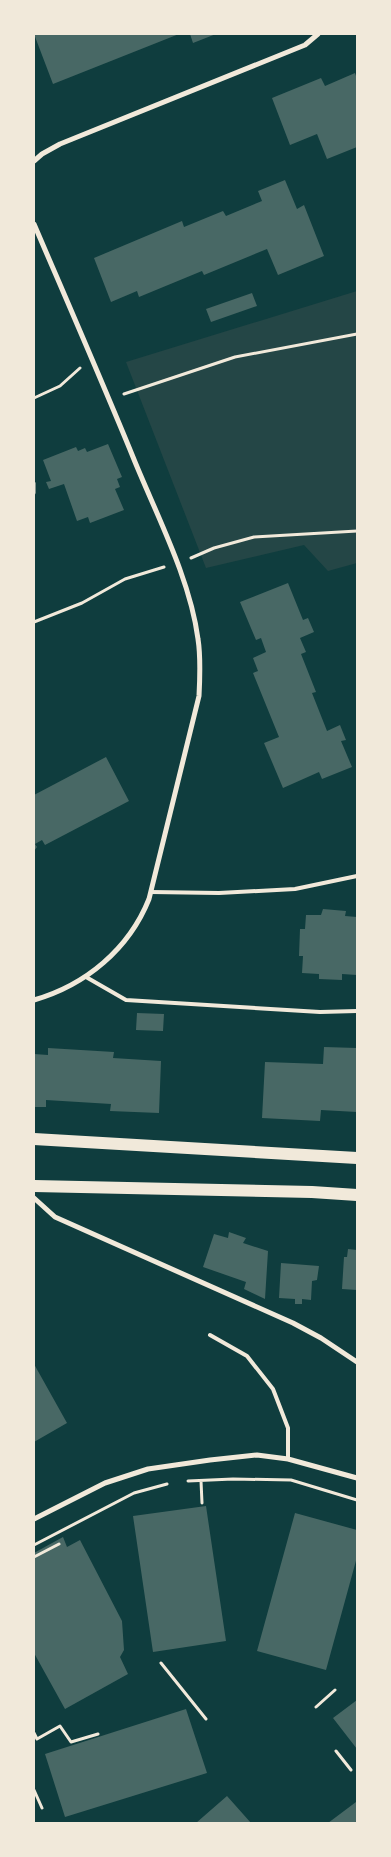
<svg xmlns="http://www.w3.org/2000/svg" width="391" height="1857" font-family="'Zilla Slab',serif">
  <rect width="100%" height="100%" fill="#0f3d3e"/>
  <path fill="#244646" d="M357,291V563L328,571L304,545L206,568L126,362Z"/>
  <path fill="#486865" d="M34,34H179L53,84Z
    M190,34H216L193,43Z
    M355,73L357,79V147L327,159L317,134L290,145L272,98L321,78L325,86Z
    M285,180L297,209L304,205L324,256L278,275L267,249L204,275L202,271L139,297L137,291L111,302L94,258L182,221L184,227L223,211L226,216L262,201L258,191Z
    M252,293L257,306L211,322L206,309Z
    M108,444L122,477L117,479L120,487L115,489L124,510L90,523L88,517L77,521L64,484L49,489L46,482L51,481L43,460L76,447L78,451L85,448L87,452Z
    M288,583L303,620L308,618L314,632L300,638L306,652L301,654L316,692L312,693L327,731L340,725L346,740L341,741L352,767L322,779L319,772L283,788L264,743L279,737L253,673L258,671L253,658L266,652L261,638L256,640L240,602Z
    M106,757L129,801L45,845L42,840L35,844L37,847L34,851V795Z
    M323,909L346,911L345,916L357,917V975L342,974V980L319,979V974L302,973L303,956H299L300,929H305L306,915H321Z
    M137,1013L164,1014L163,1031L136,1030Z
    M324,1047L357,1048V1112L321,1110L320,1121L262,1118L265,1062L323,1064Z
    M48,1048L114,1052L113,1058L161,1061L159,1113L110,1111L111,1104L46,1100V1107H34V1054L48,1055Z
    M229,1232L246,1238L243,1243L268,1251L265,1299L244,1289L246,1282L203,1267L214,1234L228,1238Z
    M348,1249L357,1250V1290L342,1289L344,1257H347Z
    M281,1263L319,1266L317,1280L312,1281L311,1300L302,1299V1304H295V1299L279,1298Z
    M34,1364L67,1423L34,1442Z
    M206,1506L226,1641L153,1652L133,1516Z
    M295,1513L357,1530V1557L326,1670L257,1651Z
    M63,1537L67,1547L80,1540L122,1621L124,1650L120,1657L128,1674L65,1709L34,1653V1553Z
    M357,1700V1749L333,1718Z
    M186,1709L207,1773L65,1817L45,1754Z
    M227,1796L251,1823H196Z
    M356,1802L357,1821L354,1823H328Z"/>
  <g fill="none" stroke-linecap="round" stroke-linejoin="round">
    <path stroke="#f1e9da" stroke-width="3" d="M124,394L235,357L357,334
      M34,398L60,386L80,368
      M34,483V493
      M191,558L214,548L254,537L357,531
      M34,622L82,603L125,579L164,567
      M188,1481L233,1479L291,1480L357,1500
      M201,1481L202,1503
      M34,1545L134,1493L167,1484
      M34,1557L59,1544
      M161,1663L206,1719
      M316,1707L335,1690
      M34,1733L37,1739L60,1726L71,1742L98,1734
      M336,1751L351,1770
      M34,1790L42,1808"/>
    <path stroke="#f1e9da" stroke-width="4" d="M151,892L219,893L295,889L357,876
      M86,977L126,1000L320,1012L357,1011
      M210,1335L247,1356L273,1389L288,1428V1459"/>
    <path stroke="#f1e9da" stroke-width="5" d="M34,161L42,154L60,144L305,45L318,34
      M34,224C67,301 101,379 133,457C156,514 190,578 198,639C201,658 200,677 199,696L149,899C129,949 86,985 34,1000
      M34,1198L55,1217L293,1323L321,1338L357,1362
      M34,1519L105,1483L148,1469L210,1460L257,1455L288,1459L357,1478"/>
    <path stroke="#f1e9da" stroke-width="12" d="M34,1139L357,1158
      M34,1186L312,1192L357,1195"/>
  </g>
  <rect width="391" height="1857" fill="none" stroke="#f1e9da" stroke-width="70"/>
</svg>
